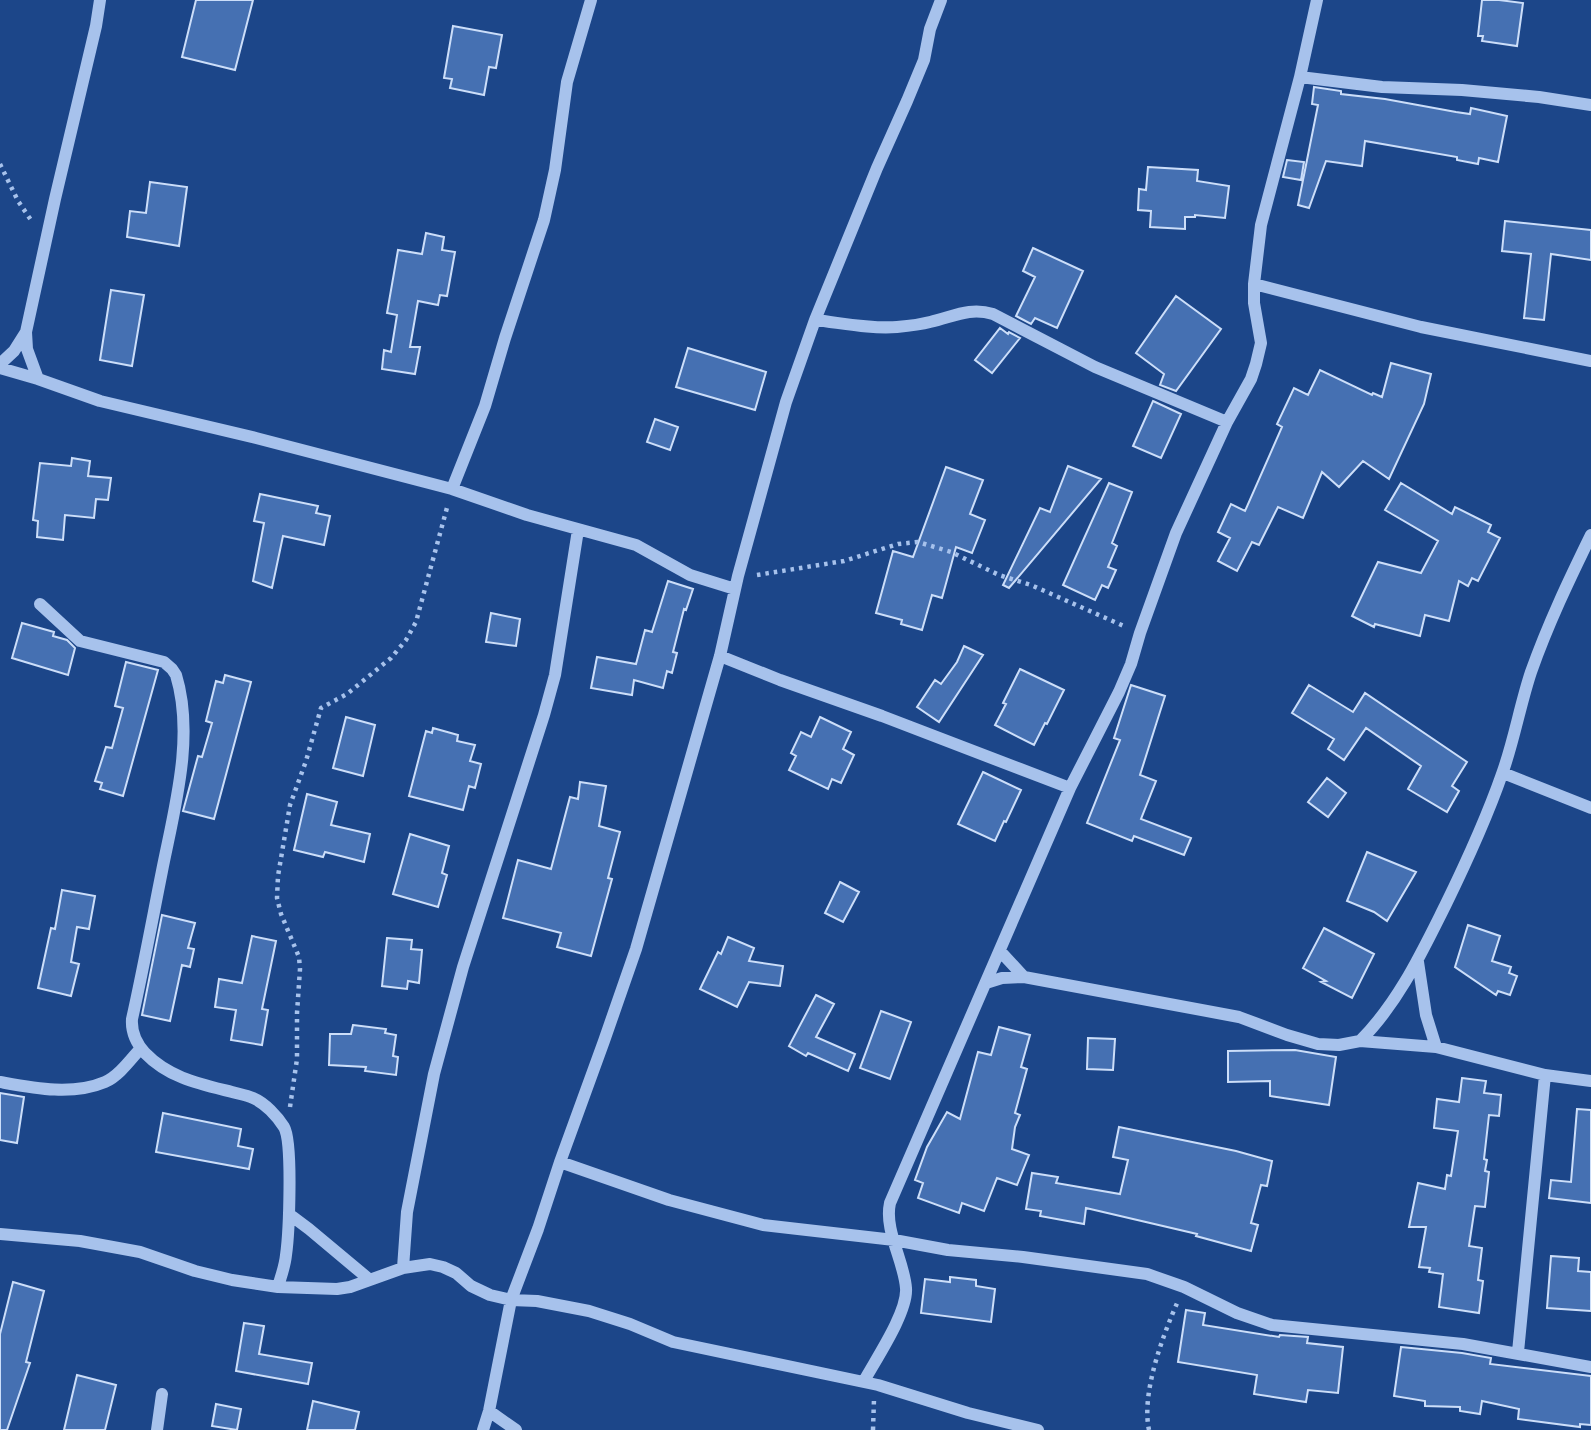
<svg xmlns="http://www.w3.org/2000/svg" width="1591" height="1430" font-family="Commissioner,sans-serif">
  <rect width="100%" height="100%" fill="#1c4689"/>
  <path fill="#4570b2" stroke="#ccdef9" stroke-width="2" d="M196,0H253L235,70L182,57Z
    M1482,0H1499L1523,3L1517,46L1482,41L1483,36H1478Z
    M453,26L502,35L496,68L489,67L484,95L450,88L452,79L444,78Z
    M1314,87L1341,91V94L1385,99L1456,112L1470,114L1471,108L1507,116L1498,162L1479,158L1478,164L1457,160V157L1365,141L1362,166L1326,161L1309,208L1298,205L1318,105L1312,104Z
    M1287,160L1304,162L1301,180L1283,177Z
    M1148,167L1198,170L1197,181L1229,186L1225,218L1195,215V217H1185V229L1150,227L1151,211L1138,210L1139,189L1146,190Z
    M150,182L187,187L179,246L127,237L130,211L146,213Z
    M1505,221L1591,230V260L1551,254L1544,320L1524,318L1531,254L1502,251Z
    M426,233L444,237L442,250L455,252L447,296L440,295L438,305L418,301L410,347H420L415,374L382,369L384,350L391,352L397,315L387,313L398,250L422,254Z
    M1033,248L1083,271L1057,328L1035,318L1031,324L1016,316L1035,277L1023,271Z
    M111,290L144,295L132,366L100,360Z
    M1176,296L1221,329L1176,391L1160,385L1164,374L1136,353Z
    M1000,328L1008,334L1009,332L1020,338L992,373L975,360Z
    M688,348L766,372L755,410L676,387Z
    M1391,363L1431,374L1424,404L1389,479L1363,461L1339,487L1322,472L1303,518L1278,507L1259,545L1252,542L1237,571L1218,561L1230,538L1218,532L1231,504L1245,511L1282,427L1277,424L1294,388L1308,395L1320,370L1372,395L1373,393L1382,397Z
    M1153,401L1181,414L1161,458L1133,446Z
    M655,419L678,427L670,450L647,442Z
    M72,458L90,461L88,476L111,478L108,500L96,499L94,518L65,515L63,540L37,537L38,521L33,520L40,463L71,466Z
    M1068,466L1101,479L1009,588L1003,585L1040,508L1050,512Z
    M946,467L983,480L970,514L985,520L972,553L956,547L942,598L932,595L922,630L901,624L902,620L876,613L893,551L913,557Z
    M1109,483L1132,492L1112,543L1117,546L1108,567L1116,570L1108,588L1102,585L1095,600L1063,585Z
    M1401,483L1452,514L1455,507L1491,525L1488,532L1500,538L1478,581L1472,578L1468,586L1459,581L1449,621L1425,615L1420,636L1375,624L1374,627L1352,616L1378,562L1421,573L1438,541L1385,510Z
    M260,494L318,506L316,513L330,516L324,545L283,536L272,588L253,581L264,523L254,521Z
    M668,581L693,589L686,610L684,609L673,652L677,653L672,673L667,671L663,688L634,680L632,695L591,688L597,657L636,664L645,630L652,632Z
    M491,613L520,619L516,646L486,642Z
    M22,623L54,632L53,636L67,640L75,648L68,675L12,658Z
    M964,646L983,655L939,722L917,707L935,680L941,684L957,662Z
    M126,662L158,670L123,796L100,789L102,783L95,781L106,747L112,748L123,708L115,706Z
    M1020,669L1064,690L1047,724L1045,723L1034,745L995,725L1006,704L1003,703Z
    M225,675L251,682L214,819L183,811L198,756L202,757L212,723L206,721L216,681L223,683Z
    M1131,685L1165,696L1140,775L1156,781L1141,819L1191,838L1184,855L1134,836L1132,841L1087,823L1120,740L1114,738Z
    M1309,685L1353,712L1365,693L1467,762L1452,786L1459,791L1447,812L1408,789L1421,766L1366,728L1344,760L1328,749L1334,739L1292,713Z
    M346,717L375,725L363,776L333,768Z
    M820,717L851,732L843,749L854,755L841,783L832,779L828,789L789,770L796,756L791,753L801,732L811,737Z
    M433,728L458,735L457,741L475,745L470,761L481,764L475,788L469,786L463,810L409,796L426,731L432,733Z
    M983,772L1021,790L1006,822L1004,821L995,841L958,824Z
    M1327,778L1346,793L1328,817L1308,802Z
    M580,782L606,786L599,826L620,832L608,878L612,879L591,956L557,947L561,933L503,918L518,860L551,869L570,797L578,799Z
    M307,794L337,802L331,825L370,834L364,862L325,852L323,857L294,850Z
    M410,834L449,846L442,873L447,875L438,907L393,894Z
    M1367,852L1416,872L1387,921L1374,912L1347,901Z
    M840,882L859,892L843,922L825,913Z
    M62,890L95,896L89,929L77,927L71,962L79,964L71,996L38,988L51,928L55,929Z
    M162,915L195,923L188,948L194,949L190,967L182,965L170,1021L142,1015Z
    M1468,925L1500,936L1492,961L1511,967L1509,973L1517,976L1510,995L1498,991L1496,995L1455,967Z
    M1324,928L1374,954L1352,998L1321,982L1326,981L1303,968Z
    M252,936L276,941L262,1009L268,1010L262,1045L231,1040L236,1010L215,1007L219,979L242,983Z
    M728,937L754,948L749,961L783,966L780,986L749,982L737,1007L700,989L718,952L721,954Z
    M387,938L412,940L411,949L422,950L419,983L408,981L407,989L382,986Z
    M816,995L834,1004L816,1037L855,1054L848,1071L808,1053L806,1056L789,1046Z
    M881,1011L911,1022L890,1079L860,1068Z
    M353,1025L386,1029L385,1033L396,1035L393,1056L398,1057L396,1075L365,1071L366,1067L329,1065L330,1034H351Z
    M999,1027L1030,1035L1021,1067L1027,1069L1015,1113L1020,1115L1015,1127L1012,1149L1029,1155L1017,1185L997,1178L984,1211L962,1203L959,1213L918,1198L923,1183L915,1180L927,1147L947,1112L960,1119L978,1052L991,1055Z
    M1088,1038L1115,1039L1113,1070L1087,1069Z
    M1295,1050L1336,1057L1329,1105L1270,1096V1081L1228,1082V1051Z
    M1462,1078L1486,1081L1484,1093L1501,1095L1499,1116L1489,1115L1484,1159L1487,1160L1485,1171L1489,1172L1485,1207L1475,1206L1469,1246L1482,1248L1478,1280L1483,1281L1479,1313L1439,1307L1443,1274L1429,1272L1430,1268L1419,1267L1426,1227H1409L1418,1183L1445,1189L1447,1175L1451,1176L1458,1131L1434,1128L1437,1099L1459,1102Z
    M0,1093L24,1097L17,1143L0,1140Z
    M1577,1109L1591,1110V1203L1549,1198L1551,1180L1571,1182Z
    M163,1113L241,1129L238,1146L253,1149L249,1169L156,1152Z
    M1119,1127L1236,1151L1272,1161L1267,1186L1261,1185L1251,1223L1258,1225L1251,1251L1196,1236L1197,1234L1086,1208L1084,1224L1040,1216L1041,1211L1026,1209L1032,1173L1058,1177L1056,1183L1120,1194L1128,1160L1113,1157Z
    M1551,1256L1579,1258L1578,1271L1591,1272V1311L1547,1308Z
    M950,1277L976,1280V1286L995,1289L991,1322L921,1313L925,1279L950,1282Z
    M13,1282L44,1291L26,1362L30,1363L7,1430H0V1334Z
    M1186,1310L1205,1313L1203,1325L1279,1337L1280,1335L1308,1337L1307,1343L1343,1347L1338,1393L1308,1390L1306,1402L1254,1394L1257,1375L1178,1362Z
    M244,1323L264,1326L259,1354L312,1363L308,1384L236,1371Z
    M1401,1347L1462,1353L1491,1358L1490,1364L1591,1376V1425L1580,1424V1427L1518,1419L1519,1409L1482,1401L1480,1414L1460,1411V1407L1425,1406V1401L1394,1396Z
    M77,1375L116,1385L105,1430H64Z
    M313,1401L359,1412L355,1430H307Z
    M216,1404L241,1409L237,1430L212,1426Z"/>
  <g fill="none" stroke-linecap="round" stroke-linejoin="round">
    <path stroke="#a7c2ec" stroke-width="4.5" stroke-dasharray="3.5 5" stroke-linecap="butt" d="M0,164L18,201L33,223
      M757,575L844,561L898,544L918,542L951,552L999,575L1031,585L1126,627
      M290,1107L297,1059V1013L300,969L299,957L281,914L277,898L278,876L290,805L306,761L321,708L347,694L391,658L406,640L416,622L448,504
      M873,1430L874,1399
      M1149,1430C1141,1393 1163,1335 1178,1301"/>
    <path stroke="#a7c2ec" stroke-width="12" d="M1300,77L1382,87L1462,90L1539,97L1591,105
      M1254,284L1421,327L1591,361
      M815,320C842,323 870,329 897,327C908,326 919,325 930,322C953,317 969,307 993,314L1095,367L1227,422
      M0,364L14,351L26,332
      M0,368L38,379L100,401L256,438L452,489L527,515L636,545L690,575L735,589
      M38,379L27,349L26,332L55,199L96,26L100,0
      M452,489L485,406L505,338L544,220L555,170L567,82L591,0
      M40,604L80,641L164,662L172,669L176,675C195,737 174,810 162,871C152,921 143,970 132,1019C131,1033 136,1043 145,1053C169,1078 200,1084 232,1092C239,1094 246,1095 253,1098C265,1103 277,1116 284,1127C293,1142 289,1234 286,1255C285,1266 281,1276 278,1287
      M720,656L780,680L882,716L1070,788
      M1503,773L1591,808
      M1000,951L1024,977
      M1418,962L1426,1015L1436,1047
      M986,983L1002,978L1024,977L1239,1017L1287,1035L1318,1044L1339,1045L1360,1041L1436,1047L1545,1075L1591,1081
      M1360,1041C1398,1003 1421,954 1445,906C1466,863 1486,820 1502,774C1514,741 1520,705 1531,672C1548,624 1569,580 1591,535
      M0,1082C33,1088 72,1096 105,1082C119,1076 131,1059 141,1048
      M560,1162L669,1200L763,1225L894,1240L948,1250L1023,1257L1147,1274L1184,1287L1237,1313L1272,1325L1463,1344L1591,1367
      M289,1214L309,1229L370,1280
      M0,1234L80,1241L140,1252L195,1271L232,1280L278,1287L337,1289L350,1287L403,1268L430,1264L443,1267L456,1273L471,1286L490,1295L511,1300L537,1301L589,1311L630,1324L673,1342L878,1385L968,1413L1038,1430
      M403,1268L407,1212L434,1074L463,967L544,715L555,675L578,530
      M1518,1352L1545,1075
      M864,1381C876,1359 908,1312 906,1288C904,1261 884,1230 890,1203L1070,788L1119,692L1131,664L1140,633L1176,533L1227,422L1251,379L1256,364L1261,343L1254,303V284L1261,225L1300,77L1317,0
      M489,1411L516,1430
      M157,1430L162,1394
      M483,1430L489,1411L511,1300L538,1229L560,1162L604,1041L636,949L720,656L738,576L786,402L815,320L877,168L907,101L924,60L930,29L941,0"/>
  </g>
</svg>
